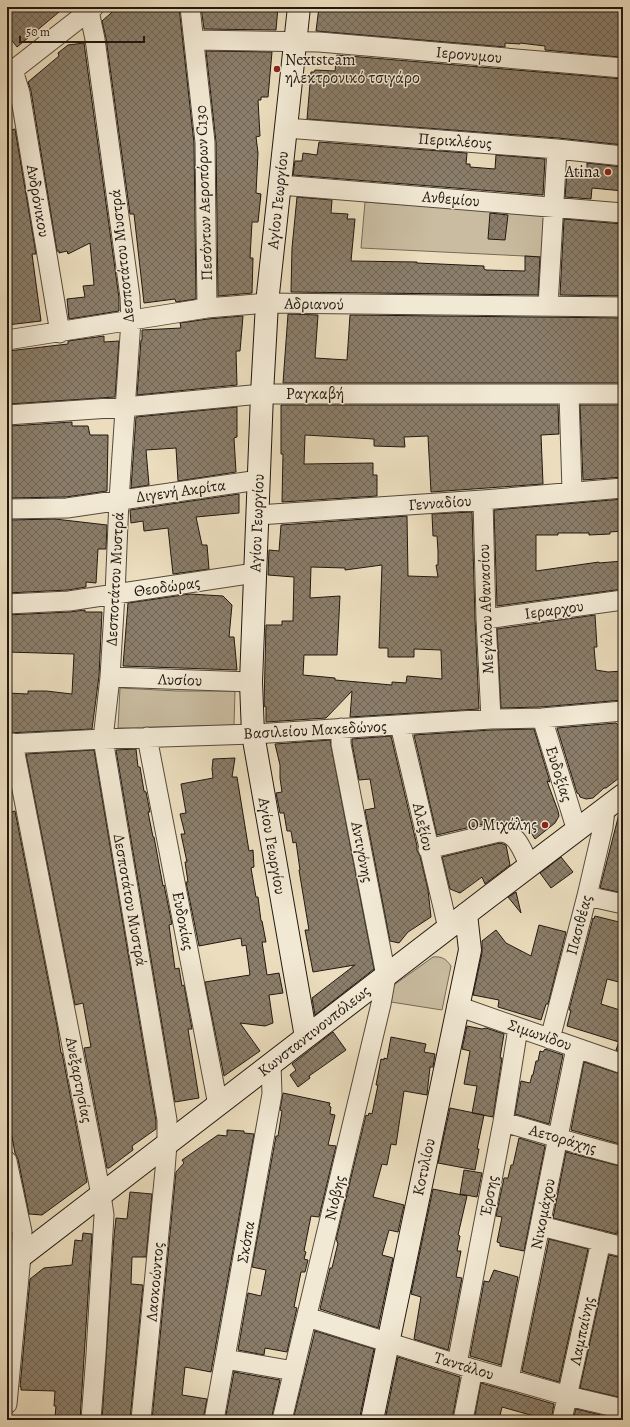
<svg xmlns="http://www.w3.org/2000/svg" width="630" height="1427" font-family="Alegreya,serif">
  <defs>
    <pattern id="building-cross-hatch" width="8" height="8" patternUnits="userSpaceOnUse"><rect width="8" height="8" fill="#8b7e6a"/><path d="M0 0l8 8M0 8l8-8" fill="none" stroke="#716656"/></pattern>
  </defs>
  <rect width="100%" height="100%" fill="#ebddbd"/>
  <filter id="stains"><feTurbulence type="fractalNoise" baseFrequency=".005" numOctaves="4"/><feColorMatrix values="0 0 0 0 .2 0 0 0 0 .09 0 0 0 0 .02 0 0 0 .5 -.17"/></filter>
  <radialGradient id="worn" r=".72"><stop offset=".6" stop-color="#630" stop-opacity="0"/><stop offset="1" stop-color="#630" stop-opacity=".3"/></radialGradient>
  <path fill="#c9bca0" stroke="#766a58" d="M365,202L549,215L545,257L361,248Z
    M120,688L177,691H235L234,725L118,728Z
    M433,957C442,956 446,959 451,966L442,1010L391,1002L394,985Z"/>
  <path fill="url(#building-cross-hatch)" stroke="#221811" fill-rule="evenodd" d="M7,7H65L17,47L7,34Z
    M118,7H179L194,143L196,299L176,302L175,299L144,303L134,214H130L106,38L102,21Z
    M201,7H278L276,30L204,29Z
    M319,7H386V8L425,12L427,7L448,9V7H623V44H621L619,57L545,50V46L520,43V44L505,43V47L316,31Z
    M84,43L119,298V311L69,319L67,299L85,297L83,286L94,285L90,243L68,254L67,251L59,253V251H57L31,91L28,82L59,56L58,53L68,45Z
    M206,51L272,52L268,97H261V100H258L260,136L256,137L258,153L256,193L261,194L258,222H252L250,258H253L252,293L218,296L216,142Z
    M337,55L623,79V145L558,138L307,119L311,72H314L315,70L335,71Z
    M15,129L36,254H32L41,321L7,325V131Z
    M319,142L467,153L466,164H470V167L495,169L496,155L545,159L543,195L293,175L295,161H302L303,153L317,155Z
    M587,163L623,167V191L592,188L591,199L565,197L567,171L584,173L585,170H587Z
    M297,197L332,200L331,213L348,214L347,219H355L351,261L417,262V263L484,266V269L486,270L525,271V256L540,257L538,295L291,292L292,248Z
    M490,213L508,215L505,240L488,239Z
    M564,219L623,224V296L560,295Z
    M288,314L318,315L315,358L347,360L350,315L623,318V383H283Z
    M243,316L240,351H236L237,385L137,395L141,340H142V330L181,328L180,323L208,319Z
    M104,336V342L119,341L115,397L9,404L8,387H10L8,351L68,344V341Z
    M281,405H558L559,434L541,435L543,484L431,492L428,436L404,437L405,447L374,446V439L305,435L304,464L373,463V475H377V496L282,502L283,454H281Z
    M580,405H622V411H623V477L583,480Z
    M237,407V437L234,438L236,472L178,481L176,448L146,450L149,485L131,488L136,417Z
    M72,422V426H88L90,435H108L107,491L66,497L7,498V429H10V426Z
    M239,494V513L196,517L202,545H207L209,569L173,574L168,528L144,531L143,521L131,523L130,510Z
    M623,499V531L610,532V534L589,535V533H558V535H536V571L599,562V563L623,561V589L497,606L494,510Z
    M472,512L475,619L479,709L350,717L352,691L326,718L266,722V707L264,706L266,625H282V621H293L294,577L268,575L269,550L279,551L281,525L407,516L408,576L438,577L436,565H438V551L437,536H433L432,514ZM382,565L379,648H388V657H414V649L441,650L442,679L407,676L406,683L392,682V685L335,680V678L303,675L304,655H337L340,596L310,598L311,567L345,568V570Z
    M55,519L107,525L106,549H98L96,583L86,582V587L68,590L7,593V532L9,520Z
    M190,594L223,596L232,605L229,637H234L237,670L123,666L128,603Z
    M85,610V612H102L99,676L92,729L7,733V693L28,694V691H46L72,694L74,654L7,652V615L70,612Z
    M595,615L597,647H594L596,670L608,672L623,671V700L541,707L501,708L497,629Z
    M616,723L623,731V775L606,788H604L593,798L586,799L580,797L579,794L577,793L557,728Z
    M534,729L550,782L547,781L558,811L559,816L555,823L535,839L523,820L510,823L496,821L437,835L414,735L491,730Z
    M391,736L417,846V851L420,856L428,890L431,917L408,932L399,943L390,941L365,810L375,808L370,779L359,780L352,743V739Z
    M330,740L374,969L315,1015L312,998L355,965L313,972L305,930H309L299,870H300L296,842L293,843L291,831H287L284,813H280L276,793L282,792L280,778V765L275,744Z
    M136,749L138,767H140L144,791L146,792L150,812H148L153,837H154L163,886L164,885L172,924L169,925L175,969L179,968L182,986L184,985L192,1029H188L199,1098L175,1102L116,750Z
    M94,750L156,1121V1129L132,1146L133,1150L109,1168H107L84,1048L91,1047L83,1003L75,1005L26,754Z
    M235,758L232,777H237L249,851L253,850L254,867L251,868L256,897H258L261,921H262L266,942H262L267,975L279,973L283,993L269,995L273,1023L265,1026L240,1023L260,1051L224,1076L205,982L250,975L246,945L242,946L241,938L199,946L186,882H188L185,862H187L181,834H185L180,814L186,813L181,784L213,778L212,769L213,759Z
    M15,811L57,1026L61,1053H62L87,1182L42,1215L29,1214L18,1159L15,1153L7,1110V813Z
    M619,814L623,815V893L600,888Z
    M500,843L506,845L510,865L485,884L482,877L460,893L450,889L442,857Z
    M561,857L573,872L551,888L540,873Z
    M516,892L521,913L508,897Z
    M595,916L623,923V983L607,979L601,1004L623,1011V1052L616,1050L619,1042L567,1026L571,1010H569L593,918L594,919Z
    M539,925L566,932L548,1004H546L541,1020L498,1007L499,1000L473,995L482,953V941L496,930L506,943L531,956Z
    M467,1026L482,1029L486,1028L504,1034L500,1058H502L493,1117L472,1113L477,1086L464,1084L470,1051L462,1049Z
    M333,1032L346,1050L309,1076L310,1078L298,1087L290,1075L296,1070L292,1064Z
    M391,1037L426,1044L424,1052L435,1054L433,1067H430L427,1095L404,1091L396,1145L391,1144L387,1165L382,1164L373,1197L404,1205L398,1232L389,1230L382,1255L393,1258L378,1328L320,1309L330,1268H332L338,1243L337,1242V1240H336L366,1115L368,1116L369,1113L372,1114L378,1085H376L381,1059L384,1060V1058L387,1059Z
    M545,1049L563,1055L549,1124L515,1114L521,1081L530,1083L532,1075H533L536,1061H538L540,1051L543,1052Z
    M584,1062L623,1075V1145L571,1130Z
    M283,1093L330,1103L329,1106L331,1107L330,1114L335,1115L328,1145L336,1146L319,1217L311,1216L304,1251L306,1252L304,1259L308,1260L305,1272H301L294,1307L297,1308L287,1352L265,1348L264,1355L238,1350L248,1293L261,1296L266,1270L252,1267L276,1136H278L282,1111L280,1110Z
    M450,1108L484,1115L477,1149H479L475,1170L438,1163Z
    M227,1130L244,1131V1133L254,1134L211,1372L185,1367L182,1395L207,1399L203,1420H152L176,1172L184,1163L182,1160L218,1135L227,1136Z
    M519,1138L545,1146L524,1251L500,1246V1243L497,1242L502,1217L496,1216L504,1178H508L511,1165H513Z
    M566,1152L623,1167V1220H621L617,1234L553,1218Z
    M464,1170L482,1173L477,1197L460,1194Z
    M433,1189L467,1196L458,1235L460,1236L457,1251H461L456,1277L462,1278L448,1350L414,1339L421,1297L411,1294Z
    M130,1192L152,1194L146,1257H132L131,1284L143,1285L130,1420H102L114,1236L116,1218L127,1219Z
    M83,1233L92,1234L80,1420H57L56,1418L55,1417L56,1406H54L55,1391L21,1390V1387H20L30,1279L44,1268L72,1265L75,1240L82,1241Z
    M549,1239L588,1249L559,1382L522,1371Z
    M609,1255L623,1258V1313L618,1336L623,1337V1398L580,1388Z
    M494,1270L518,1277L501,1365L470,1356L484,1282V1281L489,1282Z
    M315,1331L374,1349L360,1416L355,1415L354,1420H293Z
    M398,1357L460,1377L452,1420H385Z
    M234,1372L280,1380L271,1420H225Z
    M481,1383L554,1404L551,1420H534V1416L502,1407L499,1420H474Z
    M576,1409L601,1415L600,1420H573Z"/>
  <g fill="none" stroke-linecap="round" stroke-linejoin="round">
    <g stroke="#54493c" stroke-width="21">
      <path id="street" d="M190,7L205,142L207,308
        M89,11L95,39L130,297L131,320L119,500L115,594L110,677L103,739L167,1120V1144L165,1170L141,1420
        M194,40L319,42L623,68
        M13,70L20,93L60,333
        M7,75L94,7
        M286,128L557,149L623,156
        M280,185L623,213
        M548,306L557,149
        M7,340L207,308L267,303L623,307
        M569,394L572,491
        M7,415L125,407L262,394H623
        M483,500L486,619L491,719
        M7,509L67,508L259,480
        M258,515L483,500L623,488
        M7,604L69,601L255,573
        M486,619L623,600
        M110,677L251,682
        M542,718L577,831
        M400,725L448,928
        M147,737L218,1105
        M13,743L101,1195L104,1215L96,1354L91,1420
        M7,744L103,739L253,734L491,719L542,718L623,711
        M428,849L499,832C518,832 522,851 530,866
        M587,896L623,904
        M457,1006L623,1064
        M550,1039L587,896L603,827L605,810
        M503,1122C543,1133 582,1146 623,1156
        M7,1161L22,1232L21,1256L7,1404
        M541,1226L623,1247
        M307,1317L473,1369L568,1396L623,1409
        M225,1359L294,1371
        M457,1364L503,1122L518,1028
        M509,1379L576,1048
        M214,1420L272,1094L271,1064
        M282,1420L381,1004L386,976L341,744V728
        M463,1420L473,1369
        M562,1420L601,1241"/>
    </g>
    <g stroke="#221811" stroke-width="24">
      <path id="secondary" d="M299,7L267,303L262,394L251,682L253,734L306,1037
        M7,1267L487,898L623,795
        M372,1420L470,950L466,914"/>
    </g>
    <use href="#street" stroke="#f2e9d4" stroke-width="19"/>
    <use href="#secondary" stroke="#f2e9d4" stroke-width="22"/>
  </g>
  <g fill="#8f2418" stroke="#f2e9d4" stroke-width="1.5">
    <circle cx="277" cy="69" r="4"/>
    <circle cx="608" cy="172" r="4"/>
    <circle cx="545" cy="825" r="4"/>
  </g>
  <g text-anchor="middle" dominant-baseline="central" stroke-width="3" stroke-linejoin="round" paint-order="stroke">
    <g font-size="16" fill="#221811" stroke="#f2e9d4">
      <text transform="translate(469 55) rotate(5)">Ιερονυμου</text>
      <text transform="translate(455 141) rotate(4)">Περικλέους</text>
      <text transform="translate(204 193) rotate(-92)">Πεσόντων Αεροπόρων C130</text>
      <text transform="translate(451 199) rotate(5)">Ανθεμίου</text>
      <text transform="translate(278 200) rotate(-84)">Αγίου Γεωργίου</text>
      <text transform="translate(38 201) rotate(80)">Ανδρόνικου</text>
      <text transform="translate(122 256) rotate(-96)">Δεσποτάτου Μυστρά</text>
      <text transform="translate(314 304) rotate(1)">Αδριανού</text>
      <text x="315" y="394">Ραγκαβή</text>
      <text transform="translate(181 491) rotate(-8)">Διγενή Ακρίτα</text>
      <text transform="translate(440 503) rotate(-4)">Γενναδίου</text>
      <text transform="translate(257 523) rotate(-88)">Αγίου Γεωργίου</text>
      <text transform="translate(115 579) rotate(-87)">Δεσποτάτου Μυστρά</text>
      <text transform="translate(167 587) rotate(-8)">Θεοδώρας</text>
      <text transform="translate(486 609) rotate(-92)">Μεγάλου Αθανασίου</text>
      <text transform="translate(554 610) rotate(-8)">Ιεραρχου</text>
      <text transform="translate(180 680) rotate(2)">Λυσίου</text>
      <text transform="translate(315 730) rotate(-3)">Βασιλείου Μακεδώνος</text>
      <text transform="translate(559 774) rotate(73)">Ευδοξίας</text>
      <text transform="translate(423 827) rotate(77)">Αλεξίου</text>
      <text transform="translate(272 846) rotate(80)">Αγίου Γεωργίου</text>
      <text transform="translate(362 852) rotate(79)">Αντιγόνης</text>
      <text transform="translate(130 900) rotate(80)">Δεσποτάτου Μυστρά</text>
      <text transform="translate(183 921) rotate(79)">Ευδοκίας</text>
      <text transform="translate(579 925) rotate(-75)">Πασιθέας</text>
      <text transform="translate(314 1031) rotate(-38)">Κωνσταντινουπόλεως</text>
      <text transform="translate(540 1035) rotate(19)">Σιμωνίδου</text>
      <text transform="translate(79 1080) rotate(79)">Ανεξαρτησίας</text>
      <text transform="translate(563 1139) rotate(16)">Αετοράχης</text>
      <text transform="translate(424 1167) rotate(-78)">Κοτυλίου</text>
      <text transform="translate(489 1196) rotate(-79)">Έρσης</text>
      <text transform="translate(335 1198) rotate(-77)">Νιόβης</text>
      <text transform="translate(543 1214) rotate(-79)">Νικομάχου</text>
      <text transform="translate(246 1242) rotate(-80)">Σκόπα</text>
      <text transform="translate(155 1282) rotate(-85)">Λαοκοώντος</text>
      <text transform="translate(582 1331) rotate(-78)">Λαμπαίνης</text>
      <text transform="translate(464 1366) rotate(17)">Ταντάλου</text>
    </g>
    <g font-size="16" fill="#221811" stroke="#f2e9d4" text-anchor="end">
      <text x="285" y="60" text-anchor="start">Nextsteam<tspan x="285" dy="18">ηλεκτρονικό τσιγάρο</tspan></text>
      <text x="600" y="172">Atina</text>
      <text x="537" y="825">Ο Μιχάλης</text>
    </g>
  </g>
  <rect width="630" height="1427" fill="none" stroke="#ebddbd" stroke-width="24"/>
  <rect x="8" y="8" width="614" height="1411" fill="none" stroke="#221811" stroke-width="2"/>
  <rect x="12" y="12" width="606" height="1403" fill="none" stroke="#221811"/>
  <path d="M20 36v6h124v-6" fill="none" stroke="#221811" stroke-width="2"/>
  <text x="26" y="36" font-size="12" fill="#221811" stroke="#f2e9d4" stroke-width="3" paint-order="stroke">50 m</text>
  <rect width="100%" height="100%" filter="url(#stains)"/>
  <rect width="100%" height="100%" fill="url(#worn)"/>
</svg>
